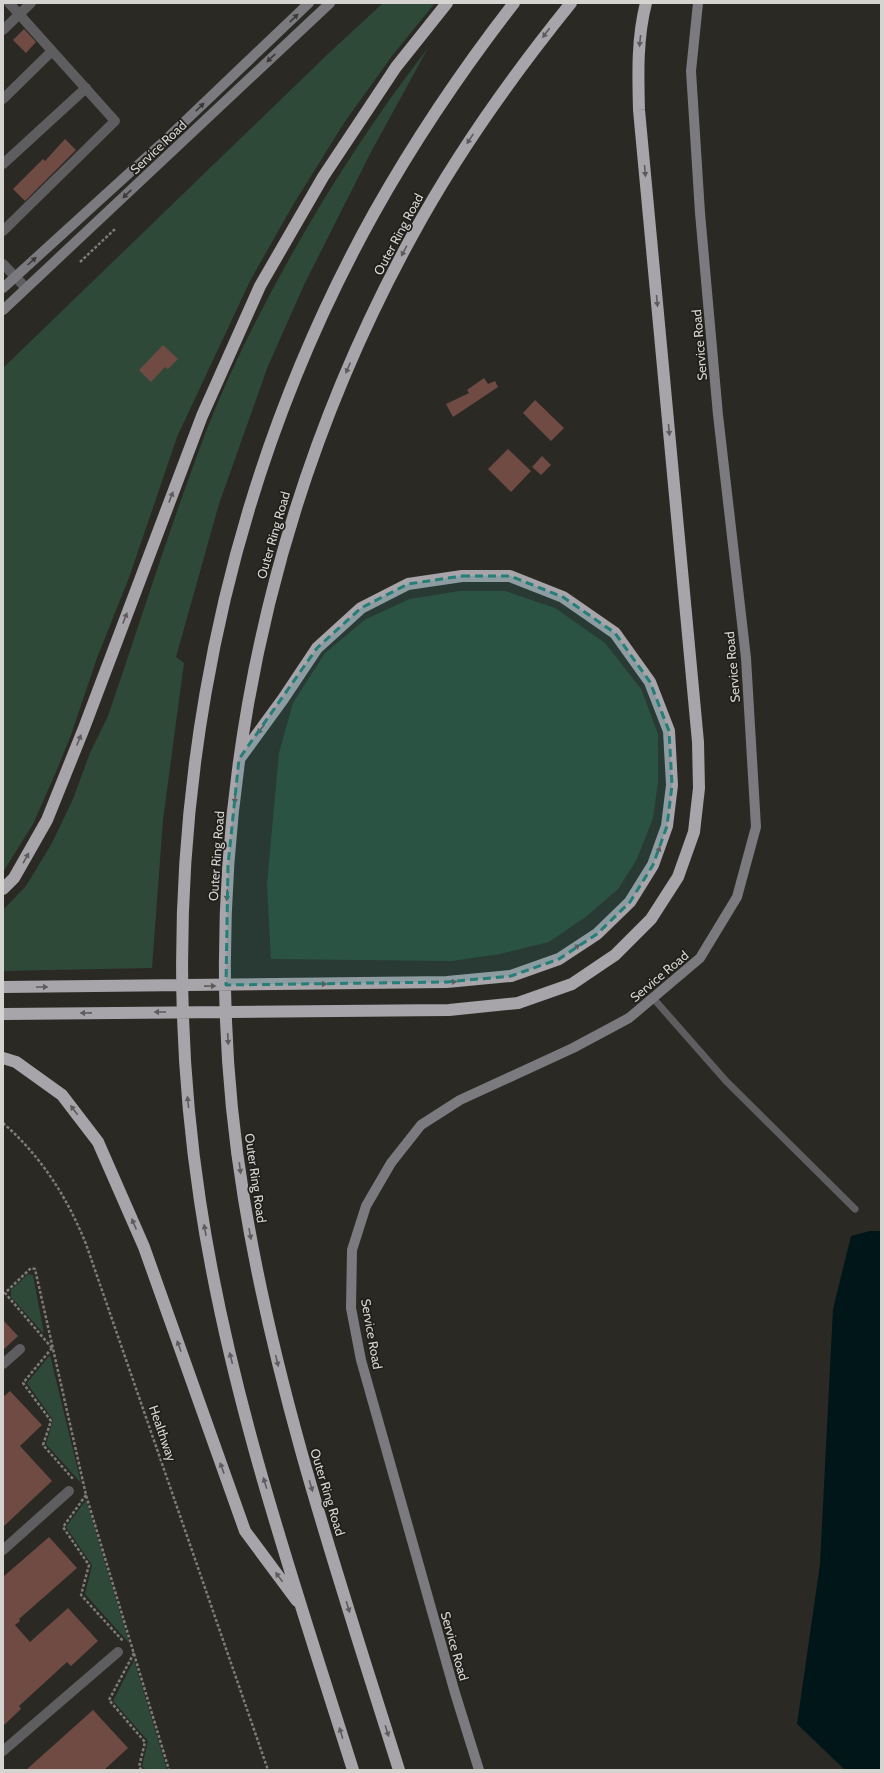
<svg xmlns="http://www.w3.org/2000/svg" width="884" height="1773" font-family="Cabin,sans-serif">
  <rect width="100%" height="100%" fill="#2b2924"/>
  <path fill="#2e4938" d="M383,3H435L392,56L344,123L293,205L251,279L177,437L130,575L97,658L71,735L56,772L33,824L3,872V368L329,53Z
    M428,48L371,152L304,285L268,366L219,504L176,657L184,663L163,820L152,968L3,971V910L26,886L52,843L73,799L90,753L108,716C141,620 171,523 207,429C231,368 260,311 292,254C333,181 377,114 428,48Z
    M460,591H505L555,608L605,643L641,689L658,734V782L653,818L637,859L618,889L587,916L549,942L500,954L452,961L271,959L267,884L279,753L293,703L325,653L366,619L410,599Z
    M28,1274L33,1275L44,1334L11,1297V1290Z
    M50,1355L81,1483L46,1444L53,1420L27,1383Z
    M86,1500L129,1643L85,1594L92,1565L66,1527Z
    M134,1660L167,1770H146L142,1766L148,1741L113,1701Z"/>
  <path fill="#001618" d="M870,1231H881V1770H845L797,1724L820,1564L833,1309L851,1236Z"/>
  <path fill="#704b44" d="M24,29L36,42L26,53L13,40Z
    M65,139L76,150L25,201L13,189L43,159L45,161Z
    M163,345L178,359L168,369L165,367L151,382L139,370Z
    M484,378L488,384L495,381L498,387L453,417L446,404L469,393L467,390Z
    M535,400L564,428L551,441L523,413Z
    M508,449L531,471L511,492L488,469Z
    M542,456L551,465L541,475L532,467Z
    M3,1320L18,1336L3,1350Z
    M10,1391L42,1425L20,1446L52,1481L3,1527V1397Z
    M49,1537L77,1568L19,1619L20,1621L15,1625L30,1642L68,1608L98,1641L71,1666L67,1662L19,1706L21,1709L3,1726V1577Z
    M93,1710L128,1748L104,1770H26Z"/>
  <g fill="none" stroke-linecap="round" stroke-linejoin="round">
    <path stroke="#7e7c78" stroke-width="2.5" stroke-dasharray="3 2" stroke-linecap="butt" d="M80,262L115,229
      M3,1123C41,1156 67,1197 86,1244L268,1770
      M52,1348L5,1293L31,1268L35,1269L86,1495L169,1770
      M52,1348L23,1383L51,1421L43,1445L73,1479
      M86,1495L63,1527L89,1565L81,1595L123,1641
      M134,1653L109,1700L145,1742L139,1767L142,1770"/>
    <path stroke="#5e5d5f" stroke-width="7" d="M653,998L726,1081L855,1209"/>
    <path stroke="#5e5d5f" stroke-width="10" d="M3,30L31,3
      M3,99L52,51
      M3,164L86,88
      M3,231L115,121L9,3
      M3,264L26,288
      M3,1364L20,1349
      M3,1550L69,1491
      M3,1751L118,1652"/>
    <path stroke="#7b7a7e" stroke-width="10" d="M3,288L160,145L309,3
      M3,310L330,3
      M479,1770L455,1693L361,1360L351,1308L352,1250L366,1206L391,1163L421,1125L460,1100L573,1048L629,1018L700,958L737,897L756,827L746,658L718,415L700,213L691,71L698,3"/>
    <path stroke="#a7a4aa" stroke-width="12" d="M3,889L14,878L47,820L84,728L202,416L260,286L323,177L396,67L447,3
      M3,987L447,982L511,976L559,959L597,934L630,902L653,865L667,826L672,785L669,731L650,682L615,633L563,597L510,576H462L408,584L361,608L317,648L283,699L240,758
      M3,1014L449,1010L518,1003L572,984L615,955L651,919L678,877L694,832L699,788L698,742L639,110C638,74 637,38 646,3
      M3,1058L16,1062L62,1095L98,1142L144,1247L245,1531L297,1601
      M353,1770C294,1583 229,1395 200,1201C149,864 208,512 374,213C415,140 462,70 514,3
      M399,1770C340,1582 276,1394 244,1199C190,871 253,527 412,236C457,153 512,76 571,3"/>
  </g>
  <defs><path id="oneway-solid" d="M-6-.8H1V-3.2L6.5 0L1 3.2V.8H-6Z"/></defs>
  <g fill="#3c3a39">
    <use href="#oneway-solid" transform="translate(294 18) rotate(-44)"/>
    <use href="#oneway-solid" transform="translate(271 58) rotate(137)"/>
    <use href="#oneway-solid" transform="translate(200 107) rotate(-44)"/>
    <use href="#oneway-solid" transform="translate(127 194) rotate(137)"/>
    <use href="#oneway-solid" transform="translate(32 261) rotate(-42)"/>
  </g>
  <g fill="#5d5b5b">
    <use href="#oneway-solid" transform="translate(546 33) rotate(127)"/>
    <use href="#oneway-solid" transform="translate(640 41) rotate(96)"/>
    <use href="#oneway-solid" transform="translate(470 139) rotate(123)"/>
    <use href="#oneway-solid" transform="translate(645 171) rotate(85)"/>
    <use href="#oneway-solid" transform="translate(404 251) rotate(118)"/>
    <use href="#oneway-solid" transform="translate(657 301) rotate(85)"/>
    <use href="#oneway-solid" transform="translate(348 368) rotate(113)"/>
    <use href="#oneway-solid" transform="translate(669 430) rotate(85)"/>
    <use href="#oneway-solid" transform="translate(171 497) rotate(-69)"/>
    <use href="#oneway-solid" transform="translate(125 618) rotate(-69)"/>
    <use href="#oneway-solid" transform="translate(261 729) rotate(127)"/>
    <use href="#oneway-solid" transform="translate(79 740) rotate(-68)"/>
    <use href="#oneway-solid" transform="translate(235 798) rotate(96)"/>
    <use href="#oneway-solid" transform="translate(658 852) rotate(-70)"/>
    <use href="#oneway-solid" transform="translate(26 858) rotate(-61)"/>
    <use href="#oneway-solid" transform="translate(227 895) rotate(93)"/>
    <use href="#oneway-solid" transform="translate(575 948) rotate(-34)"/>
    <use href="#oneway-solid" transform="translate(451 982) rotate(-5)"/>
    <use href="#oneway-solid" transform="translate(321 984) rotate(-1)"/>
    <use href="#oneway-solid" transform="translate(210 986) rotate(-1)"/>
    <use href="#oneway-solid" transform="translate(42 987)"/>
    <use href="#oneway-solid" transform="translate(160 1012) rotate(180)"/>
    <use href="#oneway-solid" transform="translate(86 1013) rotate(179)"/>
    <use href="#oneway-solid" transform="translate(228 1039) rotate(87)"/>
    <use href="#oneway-solid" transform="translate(188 1102) rotate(-96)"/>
    <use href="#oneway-solid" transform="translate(74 1110) rotate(-127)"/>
    <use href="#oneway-solid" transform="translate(240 1168) rotate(83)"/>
    <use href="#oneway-solid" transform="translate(134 1224) rotate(-113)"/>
    <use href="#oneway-solid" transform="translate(205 1230) rotate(-100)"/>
    <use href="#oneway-solid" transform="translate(250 1234) rotate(80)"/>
    <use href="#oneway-solid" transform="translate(179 1346) rotate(-110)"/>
    <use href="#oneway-solid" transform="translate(231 1358) rotate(-104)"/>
    <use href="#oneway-solid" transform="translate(277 1361) rotate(77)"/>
    <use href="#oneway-solid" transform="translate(222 1468) rotate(-110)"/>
    <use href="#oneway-solid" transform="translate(265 1483) rotate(-107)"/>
    <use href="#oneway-solid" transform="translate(311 1486) rotate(73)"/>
    <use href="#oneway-solid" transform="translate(279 1577) rotate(-127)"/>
    <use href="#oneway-solid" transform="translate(348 1607) rotate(73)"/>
    <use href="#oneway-solid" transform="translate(387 1731) rotate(73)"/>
    <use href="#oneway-solid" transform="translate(341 1733) rotate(-107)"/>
  </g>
  <path fill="#237f78" fill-opacity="0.2" stroke="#237f78" stroke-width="3" stroke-dasharray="8 5" stroke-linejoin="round" d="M462,576H510L563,597L615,633L650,682L669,731L672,785L667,826L653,865L630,902L597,934L559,959L511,976L447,982L226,985L228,865L239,759L317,648L361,608L408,584Z"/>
  <g text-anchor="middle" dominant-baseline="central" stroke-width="3.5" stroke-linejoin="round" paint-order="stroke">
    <g font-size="13" fill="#d6d4d1" stroke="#211f1b">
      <text transform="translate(158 147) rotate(-43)">Service Road</text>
      <text transform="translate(398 234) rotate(-62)">Outer Ring Road</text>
      <text transform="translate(699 345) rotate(-95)">Service Road</text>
      <text transform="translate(273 535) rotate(-74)">Outer Ring Road</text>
      <text transform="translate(732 667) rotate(-95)">Service Road</text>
      <text transform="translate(216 856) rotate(-86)">Outer Ring Road</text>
      <text transform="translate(659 976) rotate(-40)">Service Road</text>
      <text transform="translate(256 1178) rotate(82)">Outer Ring Road</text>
      <text transform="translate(372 1334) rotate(80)">Service Road</text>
      <text transform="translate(163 1433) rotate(71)">Healthway</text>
      <text transform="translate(328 1492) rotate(73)">Outer Ring Road</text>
      <text transform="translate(455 1646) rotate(74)">Service Road</text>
    </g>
  </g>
  <rect width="884" height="1773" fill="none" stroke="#d6d4d1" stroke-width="8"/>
</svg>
